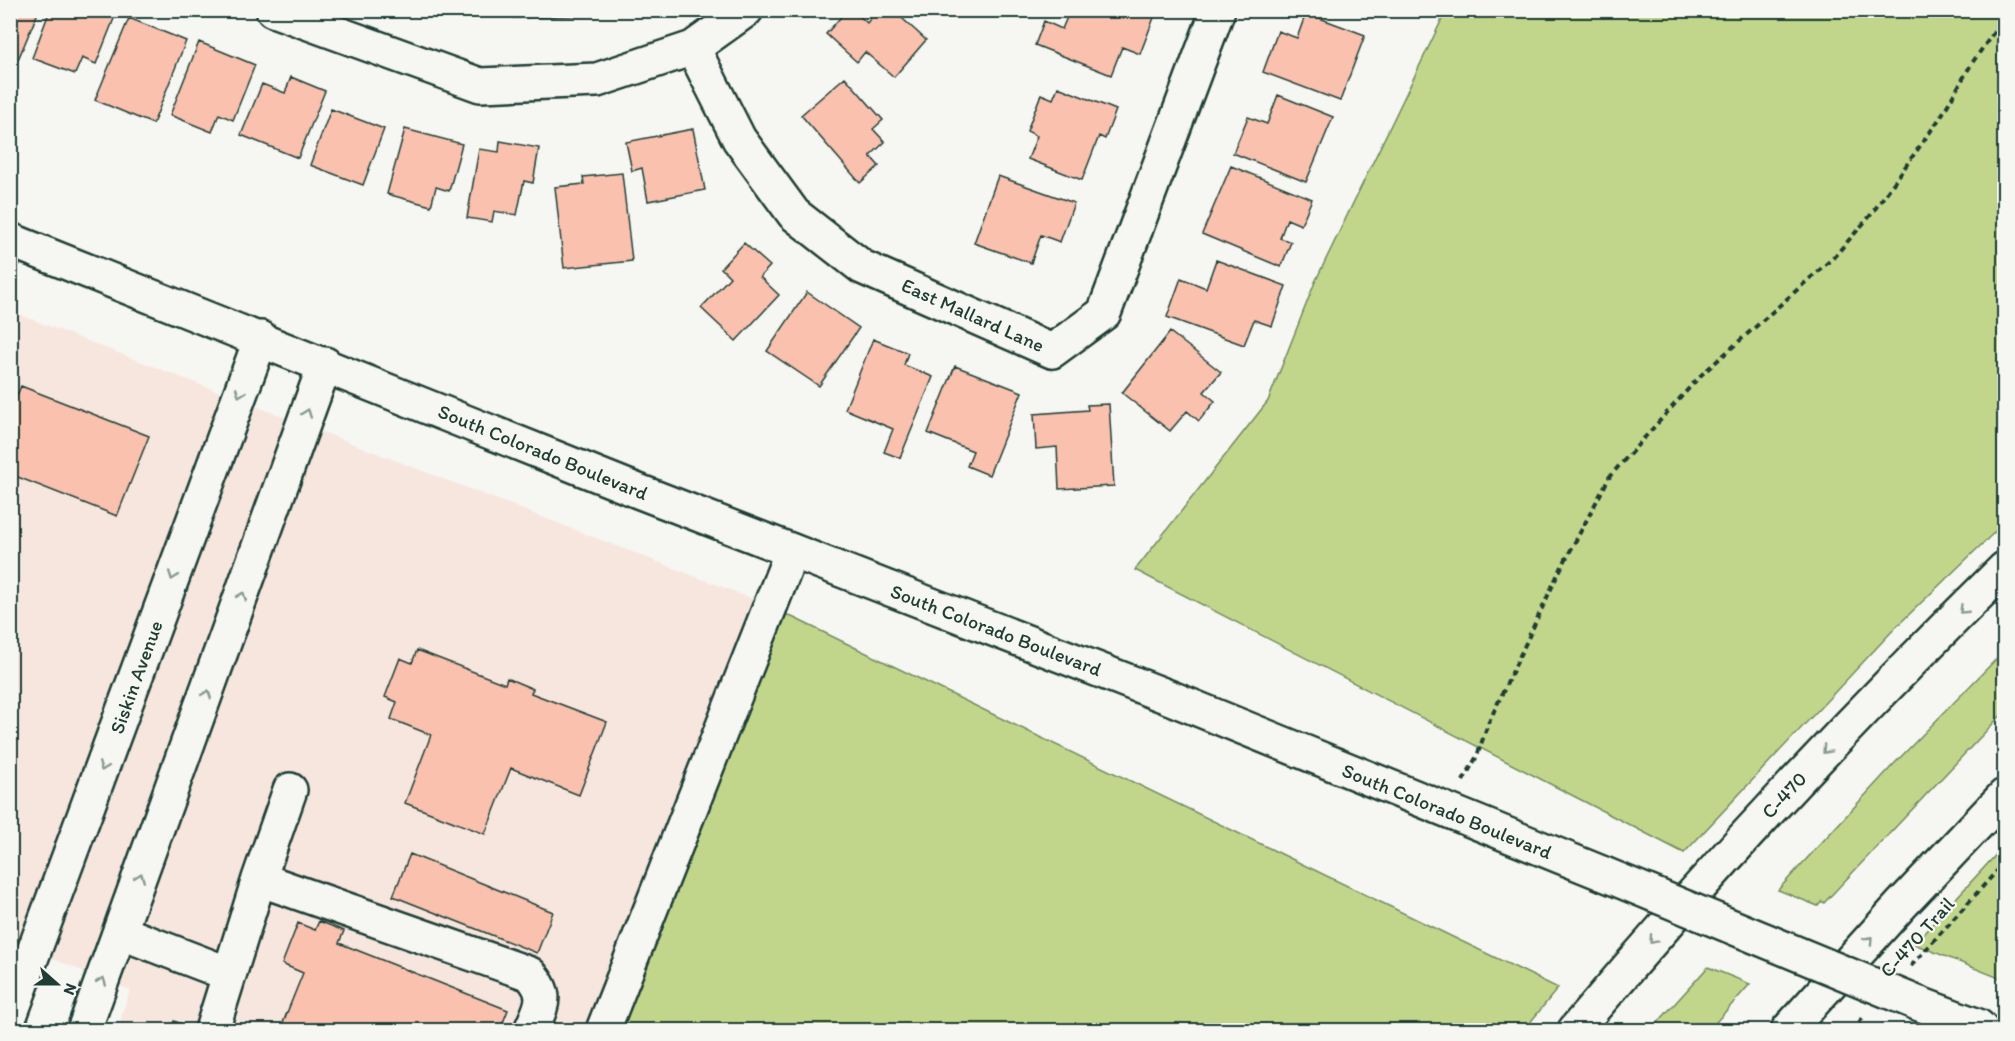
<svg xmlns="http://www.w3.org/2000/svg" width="2015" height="1041" font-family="Itim,sans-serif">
  <rect width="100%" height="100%" fill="#f6f6f2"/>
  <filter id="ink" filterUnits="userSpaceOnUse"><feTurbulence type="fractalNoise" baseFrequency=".0167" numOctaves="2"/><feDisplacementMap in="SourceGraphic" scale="12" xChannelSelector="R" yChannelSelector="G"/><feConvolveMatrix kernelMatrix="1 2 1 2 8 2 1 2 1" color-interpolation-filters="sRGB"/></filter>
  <g filter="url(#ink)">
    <path fill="#f7e6de" d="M10,311L761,602L587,1030H117L130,990L11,942Z"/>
    <path fill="#c2d68b" stroke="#708a60" stroke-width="1.5" d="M1446,11H2004V523L1896,627L1684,853L1135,570L1268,401L1315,282Z
      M761,602L1558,988L1524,1030H599Z
      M2004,651V712L1824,903L1822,901L1818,906L1778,890L1892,766Z
      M2004,846V980L1914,944Z
      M1708,967L1750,984L1709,1030H1651Z"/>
    <path fill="#f9c1ae" stroke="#1f3d34" stroke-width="1.5" d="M10,10H39L17,62L10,59Z
      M50,10L117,11L96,64L82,58L75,74L32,58Z
      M512,10H592L593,15L513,18Z
      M847,10H853L867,23L877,10H893L926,40L894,77L865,52L857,62L826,34Z
      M1070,10H1143L1155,15L1140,54L1122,47L1111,75L1035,45L1044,21L1062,29Z
      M1306,13L1365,35L1340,101L1263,72L1278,31L1297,38Z
      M129,18L186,41L153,124L95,100Z
      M199,42L255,65L233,120L219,114L212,132L170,115Z
      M291,77L325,91L298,158L241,135L262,84L285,93Z
      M845,77L883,120L873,129L885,142L870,156L879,166L860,183L801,115Z
      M1058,87L1116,110L1105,139L1099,136L1082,180L1028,159L1037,136L1027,131L1041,94L1053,99Z
      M1278,95L1333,117L1306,182L1233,153L1248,117L1267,124Z
      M331,109L384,129L363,185L310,165Z
      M405,129L462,144L449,191L436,187L431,206L387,194Z
      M693,129L705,190L648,201L642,168L632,171L626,142Z
      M500,141L539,148L533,183L524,181L517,215L494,211L492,222L467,218L479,149L499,152Z
      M1231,166L1312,199L1301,225L1287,219L1280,238L1291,242L1281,267L1202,234Z
      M622,173L632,261L564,268L555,187L584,184L583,177Z
      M998,176L1074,203L1060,242L1041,235L1031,263L974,243Z
      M744,243L770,266L760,277L779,295L736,341L701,308L730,277L721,268Z
      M1216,260L1286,286L1272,326L1254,320L1244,345L1167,317L1181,278L1206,288Z
      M807,292L859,328L819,386L767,351Z
      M1170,332L1221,372L1204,392L1215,401L1199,421L1187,411L1170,431L1122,393Z
      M873,339L908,353L904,365L933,377L900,458L884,452L893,429L845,409Z
      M955,366L1022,392L989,475L967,466L973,451L928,433Z
      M21,386L149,436L117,516L10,474V412Z
      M1109,404L1114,486L1059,489L1057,447L1036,449L1034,414L1088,410L1087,405Z
      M417,650L505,684L507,678L533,689L531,693L607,722L579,795L511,768L485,834L405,803L431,735L391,719L397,702L385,697L400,658L412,663Z
      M410,854L553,912L537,953L393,896Z
      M319,921L344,931L339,943L508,1010L500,1030H280L303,973L282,964L298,923L315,930Z
      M174,1021L195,1029L194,1030H171Z"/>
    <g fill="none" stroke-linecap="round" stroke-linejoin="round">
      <g stroke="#1f3d34" stroke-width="38">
        <path id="minor" d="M273,10L480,85L597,80L693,48L746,10
          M693,48L739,139L794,214L862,267L1052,351L1104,313L1218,10
          M259,879L530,974C550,996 541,1006 531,1030
          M120,932L229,974
          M10,1016L261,338
          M84,1030L325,364
          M212,1030L259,879L290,790
          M603,1030L792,551"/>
      </g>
      <g stroke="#1f3d34" stroke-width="38">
        <path id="major" d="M10,240L638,491L1171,698L1604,874
          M1917,1003L1978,1026L1982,1030"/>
      </g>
      <g stroke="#1f3d34" stroke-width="38">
        <path id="highway" d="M1575,1030C1710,870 1854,716 2004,569
          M1788,1030L1901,905L2004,796"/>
      </g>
      <path stroke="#1f3d34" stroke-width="4" stroke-dasharray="6 4.5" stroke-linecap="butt" d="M1463,781L1477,756L1488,724L1558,574L1610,476L1700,376L1833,258L1870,216L1940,118L1972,63L2004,18
        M1911,966L2004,863
        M1851,1030L1865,1016"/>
      <use href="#minor" stroke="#f6f6f2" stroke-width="33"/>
      <use href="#major" stroke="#f6f6f2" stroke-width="33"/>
      <use href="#highway" stroke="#f6f6f2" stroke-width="33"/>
      <g stroke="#1f3d34" stroke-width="38" stroke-linecap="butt">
        <path id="major-bridge" d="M1604,874L1917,1003"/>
      </g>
      <use href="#major-bridge" stroke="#f6f6f2" stroke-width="33"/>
    </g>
    <defs><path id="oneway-chevron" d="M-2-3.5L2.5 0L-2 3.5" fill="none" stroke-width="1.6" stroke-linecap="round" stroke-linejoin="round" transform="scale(1.5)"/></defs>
    <g stroke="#8a9a93">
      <use href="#oneway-chevron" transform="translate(240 393) rotate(111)"/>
      <use href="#oneway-chevron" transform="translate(307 413) rotate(-70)"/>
      <use href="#oneway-chevron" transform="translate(173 576) rotate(110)"/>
      <use href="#oneway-chevron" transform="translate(242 596) rotate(-70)"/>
      <use href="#oneway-chevron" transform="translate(1963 610) rotate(136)"/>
      <use href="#oneway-chevron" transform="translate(207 694) rotate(-70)"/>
      <use href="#oneway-chevron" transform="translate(1826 750) rotate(133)"/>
      <use href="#oneway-chevron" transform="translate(103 767) rotate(111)"/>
      <use href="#oneway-chevron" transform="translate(140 877) rotate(-70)"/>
      <use href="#oneway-chevron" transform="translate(1653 940) rotate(131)"/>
      <use href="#oneway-chevron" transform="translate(1869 940) rotate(-48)"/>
      <use href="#oneway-chevron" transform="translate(102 981) rotate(-70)"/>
    </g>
  </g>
  <g text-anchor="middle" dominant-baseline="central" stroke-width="4.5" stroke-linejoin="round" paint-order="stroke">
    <g font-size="20" fill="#1f3d34" stroke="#f6f6f2">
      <text transform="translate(973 315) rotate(24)">East Mallard Lane</text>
      <text transform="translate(543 452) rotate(22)">South Colorado Boulevard</text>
      <text transform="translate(996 630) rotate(21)">South Colorado Boulevard</text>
      <text transform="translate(136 677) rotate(-70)">Siskin Avenue</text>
      <text transform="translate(1784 795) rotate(-47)">C-470</text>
      <text transform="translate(1447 811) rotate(22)">South Colorado Boulevard</text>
      <text transform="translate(1917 937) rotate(-48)">C-470 Trail</text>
    </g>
  </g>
  <rect width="2015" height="1041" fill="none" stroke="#f6f6f2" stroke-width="36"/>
  <rect x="18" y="18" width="1979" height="1005" fill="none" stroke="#1f3d34" stroke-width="2" filter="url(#ink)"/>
  <g transform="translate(57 984) rotate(111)" stroke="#f6f6f2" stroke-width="4.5" paint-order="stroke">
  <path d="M0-4.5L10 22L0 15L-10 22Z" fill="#1f3d34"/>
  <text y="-9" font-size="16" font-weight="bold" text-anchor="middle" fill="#1f3d34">N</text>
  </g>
</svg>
